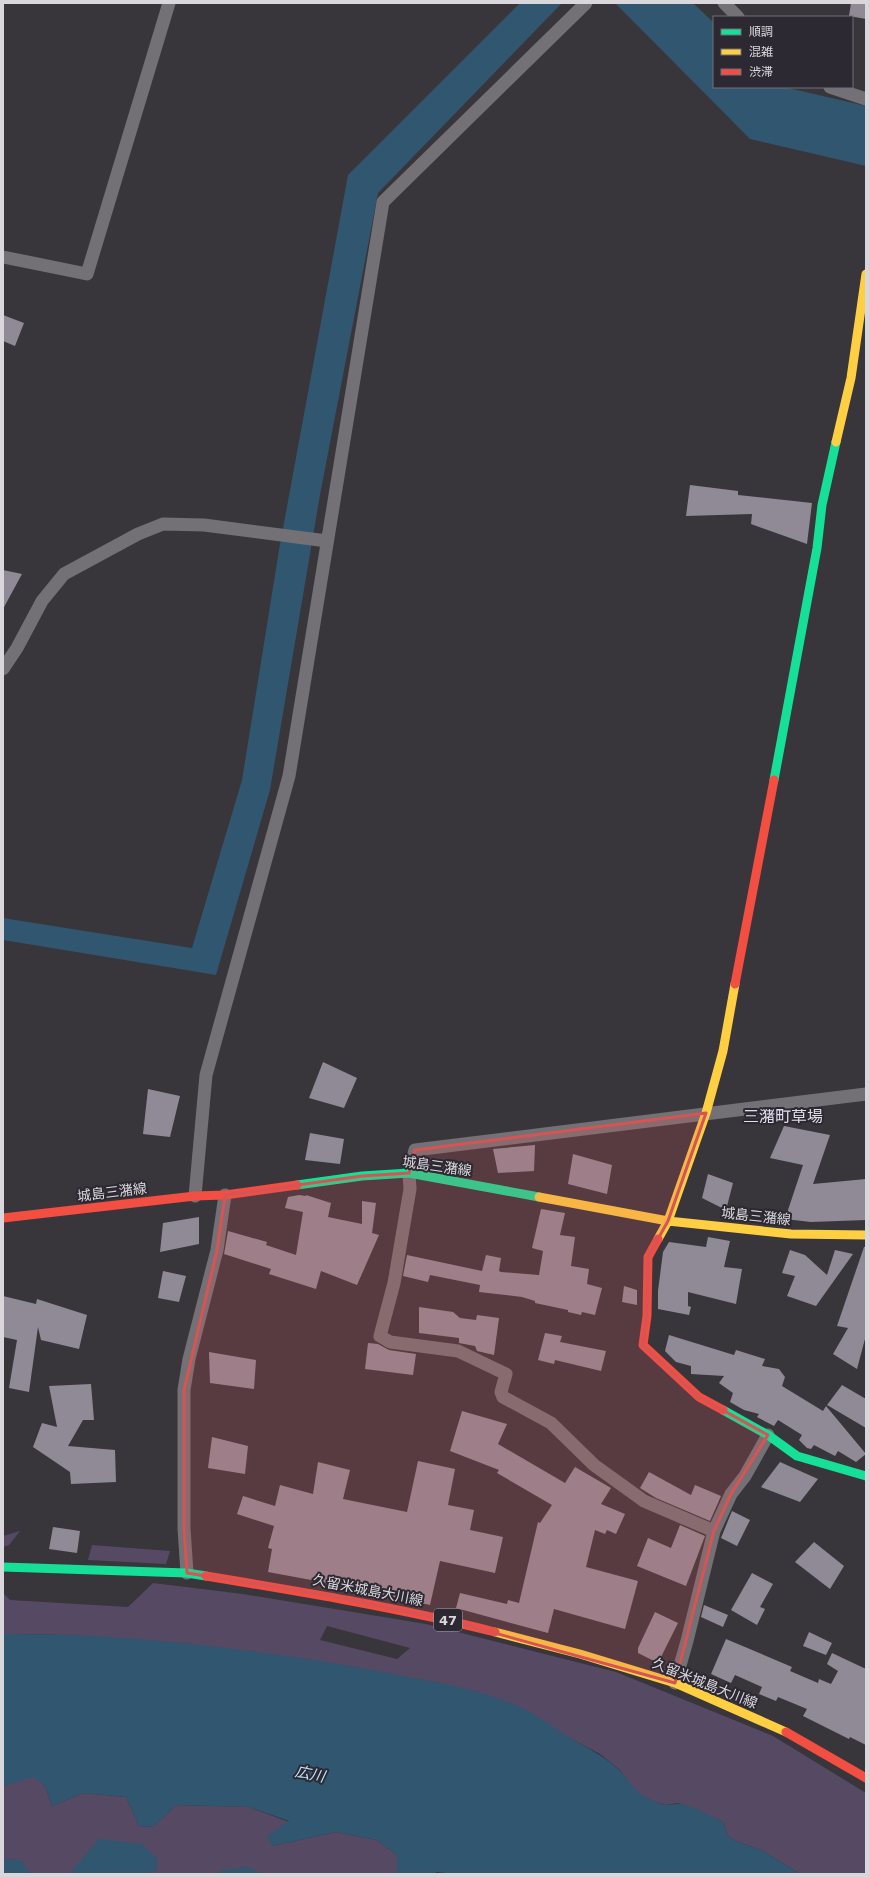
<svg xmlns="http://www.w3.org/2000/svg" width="869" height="1877" font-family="'DejaVu Sans','Noto Sans JP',sans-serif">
  <rect width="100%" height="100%" fill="#38353b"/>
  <path fill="#564964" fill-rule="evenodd" d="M20,1531L9,1545L3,1547V1536Z
    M92,1545L170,1551L166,1564L88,1560Z
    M153,1583L243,1594L426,1624L616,1672L773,1736L866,1793V1874H800L761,1850L735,1841L728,1836L723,1822L687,1806L678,1803L666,1805L655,1802L642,1796L631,1786L620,1770L600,1754L494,1698L434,1682L340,1665L233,1650L153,1641L40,1634H3V1593L10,1600L128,1607ZM327,1626L410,1648L397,1659L320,1640Z
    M34,1776L45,1786L52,1806L83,1793L126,1797L139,1826L153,1827L176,1805L249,1807L289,1822L272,1846L336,1832L377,1840L397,1855V1874H3V1786Z"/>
  <path fill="#31566f" d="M520,3H562L378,193L320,495L270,790L216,975L3,940V918L192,948L242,780L279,550L348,175Z
    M615,3H693L714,23V87H784L866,106V166L750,139Z
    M3,1634C127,1633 254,1649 377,1671C424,1680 474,1687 518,1706C535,1713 551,1726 567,1736C585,1747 603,1755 618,1769C628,1778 633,1790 645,1797C651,1800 659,1804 666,1805C671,1805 676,1803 681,1804C696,1807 710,1816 723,1822L728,1836L735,1841L761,1850L800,1874H455L437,1872L433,1874H397V1855L377,1840L336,1832L272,1846L267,1836L289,1821L249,1807L176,1805L153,1827L139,1826L126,1797L83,1793L52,1806L45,1786L34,1777L3,1786Z
    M99,1839L142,1844L157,1859V1871L144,1874H72L71,1872Z
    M3,1859L21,1860L31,1874H3Z
    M248,1867L263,1874H215L222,1870Z"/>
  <path fill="#908a96" d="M851,3H866V19L849,16Z
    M3,315L24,323L15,346L3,341Z
    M690,485L738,491V495L812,503L807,544L751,524L752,514L686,516Z
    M3,570L22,574L3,609Z
    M323,1062L357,1078L344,1108L309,1098Z
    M148,1089L180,1096L170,1137L143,1134Z
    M784,1126L830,1135L813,1184L866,1179V1220L811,1222L785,1219L803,1165L770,1158Z
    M310,1133L344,1139L340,1164L305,1160Z
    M535,1145L534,1171L498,1173L493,1149Z
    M573,1154L612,1165L607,1194L568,1184Z
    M708,1174L733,1183L726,1210L702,1198Z
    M299,1195L306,1196V1195L331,1203L328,1217L362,1224V1201L376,1203L372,1233L379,1235L357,1285L321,1271L316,1289L269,1274L271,1269L224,1254L228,1231L267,1242L266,1245L296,1255L303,1212L285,1208L288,1197Z
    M541,1209L565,1213L560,1235L575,1237L571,1266L589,1269L587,1284L602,1288L595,1315L582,1312L581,1315L568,1312V1310L535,1303V1301L522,1297L479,1292L480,1285L430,1275L428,1282L403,1276L407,1255L482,1271L486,1255L501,1258L499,1271L501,1272L539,1275L543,1251L532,1248Z
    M199,1217V1244L160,1252L163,1223Z
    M708,1237L730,1241L724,1267L742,1269L736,1304L688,1292V1306L691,1307L689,1315L658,1309V1291L663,1252L669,1242L706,1247Z
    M864,1247H866V1335L857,1369L833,1354L848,1328L837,1326Z
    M790,1250L805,1255L827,1275L835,1250L853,1254L816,1306L787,1296L795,1276L782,1273Z
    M163,1271L186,1276L179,1302L158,1298Z
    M624,1286L637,1290V1305L622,1302Z
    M3,1296L36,1304L37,1299L87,1315L79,1349L41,1340L38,1327L29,1392L9,1388L17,1340L3,1337Z
    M419,1307L453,1312L460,1318L476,1320L477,1315L499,1318L494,1355L477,1351L475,1346L459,1343V1338L419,1333Z
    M545,1333L562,1336L560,1342L606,1351L601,1371L555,1360L554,1364L538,1360Z
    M669,1335L734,1355L736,1350L765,1359L762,1366L779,1369L785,1377L782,1386L823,1411L826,1406L866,1454L856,1462L838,1451L835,1456L814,1445L811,1449L807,1448L799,1440L802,1435L778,1420L774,1426L757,1417L759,1414L744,1410L730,1402L733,1393L719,1383L724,1376L691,1374V1366L676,1362L665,1351Z
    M368,1343L378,1344L389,1350L416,1354L413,1375L365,1369Z
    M209,1352L256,1360L254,1389L210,1383Z
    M91,1384L94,1420H83L68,1446L115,1450L116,1482L71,1484L70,1472L33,1447L42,1423L57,1427L49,1386Z
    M842,1385L866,1399V1428L827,1405Z
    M462,1411L507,1424L498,1444L565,1483L575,1467L611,1488L601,1504L625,1514L616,1534L607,1530L605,1534L595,1530L586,1567L638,1581L625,1629L554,1609L548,1633L456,1608L460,1593L507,1604L508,1600L519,1603L538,1522L540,1523L552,1505L497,1473L499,1470L450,1451Z
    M212,1437L248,1446L245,1474L208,1468Z
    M418,1461L455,1469L448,1505L474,1510L470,1530L503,1537L495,1573L440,1561L430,1605L349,1587L268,1572L272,1549L268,1548L274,1526L237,1514L243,1496L275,1506L280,1485L313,1494L318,1462L350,1470L343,1499L407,1512Z
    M780,1462L818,1479L800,1502L761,1487Z
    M649,1472L691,1495L695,1485L721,1496L710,1521L656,1498L640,1488Z
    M732,1511L750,1520L737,1546L721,1538Z
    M680,1525L705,1536L686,1586L637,1566L648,1538L671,1548Z
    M53,1527L80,1531L77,1553L49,1549Z
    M814,1542L844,1566L830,1589L795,1562Z
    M752,1573L773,1584L760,1607L765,1609L757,1625L731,1610Z
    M704,1605L728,1615L723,1627L701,1617Z
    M655,1612L678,1623L658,1663L638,1653V1648Z
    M809,1632L832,1643L826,1655L803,1646Z
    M726,1639L792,1667L790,1671L818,1683L819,1679L831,1684L838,1671L827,1664L832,1653L866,1669V1745L850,1737L849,1739L803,1716L807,1709L778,1697L776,1701L759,1694L762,1687L735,1675L731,1683L711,1674Z"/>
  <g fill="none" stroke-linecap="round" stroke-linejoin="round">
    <path stroke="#737175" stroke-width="13" d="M724,3L738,17
      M830,87L866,99
      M3,257L87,274L169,3
      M3,669L17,648L42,601L64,574L138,534L163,524L204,525L327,541
      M195,1196L206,1075L289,776L383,202L586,3
      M714,1531L644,1501L594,1465L551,1423L503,1397L501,1392L506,1374L458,1351L390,1342L380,1336L394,1283L410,1189L409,1173L415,1150L866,1094
      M187,1573L184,1528V1390L189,1359L217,1250L225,1195
      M675,1683L687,1641L714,1531L731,1494L745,1476L768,1435"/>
    <path stroke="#16e098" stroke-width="9" d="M774,780L817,548L822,505L836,442
      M297,1185L362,1176L409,1173L539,1197
      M723,1410L768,1435L797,1456L866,1476
      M3,1567L187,1573L206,1576"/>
    <path stroke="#ffcf43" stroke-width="9" d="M836,442L851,378L866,274
      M539,1197L668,1221L791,1234L866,1235
      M658,1239L668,1221L706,1113L723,1051L735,984
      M495,1632L580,1654L675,1683L786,1732"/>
    <path stroke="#f24e42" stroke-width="9" d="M735,984L774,780
      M3,1218L195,1196L225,1195L297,1185
      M658,1239L648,1257L647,1316L643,1345L699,1397L723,1410
      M206,1576C303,1592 400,1608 495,1632
      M786,1732L866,1778"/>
  </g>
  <path fill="#d75455" fill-opacity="0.2" stroke="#d75455" stroke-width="3" stroke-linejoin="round" d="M706,1113L668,1221L648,1257L647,1316L643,1345L699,1397L768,1435L731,1494L714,1531L675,1683L455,1622L336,1597L187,1573L184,1528V1390L217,1250L225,1195L362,1176L409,1173L415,1150Z"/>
  <g text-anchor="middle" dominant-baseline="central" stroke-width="4" stroke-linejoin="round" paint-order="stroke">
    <rect fill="#2d2932" stroke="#a5a2a9" stroke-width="1" x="434" y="1609" width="28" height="22" rx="3"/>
    <g font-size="13" font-weight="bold" fill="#d9d6dc">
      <text x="448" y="1620">47</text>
    </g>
    <g font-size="14" fill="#d9d6dc" stroke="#2d2932">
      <text transform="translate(437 1166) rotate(8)">城島三潴線</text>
      <text transform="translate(112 1192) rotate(-7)">城島三潴線</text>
      <text transform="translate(756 1216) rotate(6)">城島三潴線</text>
      <text transform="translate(368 1590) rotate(11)">久留米城島大川線</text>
      <text transform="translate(705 1683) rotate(22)">久留米城島大川線</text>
    </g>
    <g font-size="15" font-style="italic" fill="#bce4ff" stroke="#2d2932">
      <text transform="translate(310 1774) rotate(11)">広川</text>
    </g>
    <g font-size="16" fill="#e3ddea" stroke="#2d2932">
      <text x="783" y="1116">三潴町草場</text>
    </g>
  </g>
  <rect width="869" height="1877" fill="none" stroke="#d9d6dc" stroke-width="8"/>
  <rect x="713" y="16" width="140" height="72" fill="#2d2932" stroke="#726e76"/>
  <rect x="721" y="29" width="20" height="6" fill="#16e098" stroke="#726e76"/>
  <text x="749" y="36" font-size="12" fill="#d9d6dc">順調</text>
  <rect x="721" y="49" width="20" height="6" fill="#ffcf43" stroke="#726e76"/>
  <text x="749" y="56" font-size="12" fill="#d9d6dc">混雑</text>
  <rect x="721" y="69" width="20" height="6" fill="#f24e42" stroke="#726e76"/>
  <text x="749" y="76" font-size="12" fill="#d9d6dc">渋滞</text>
</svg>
